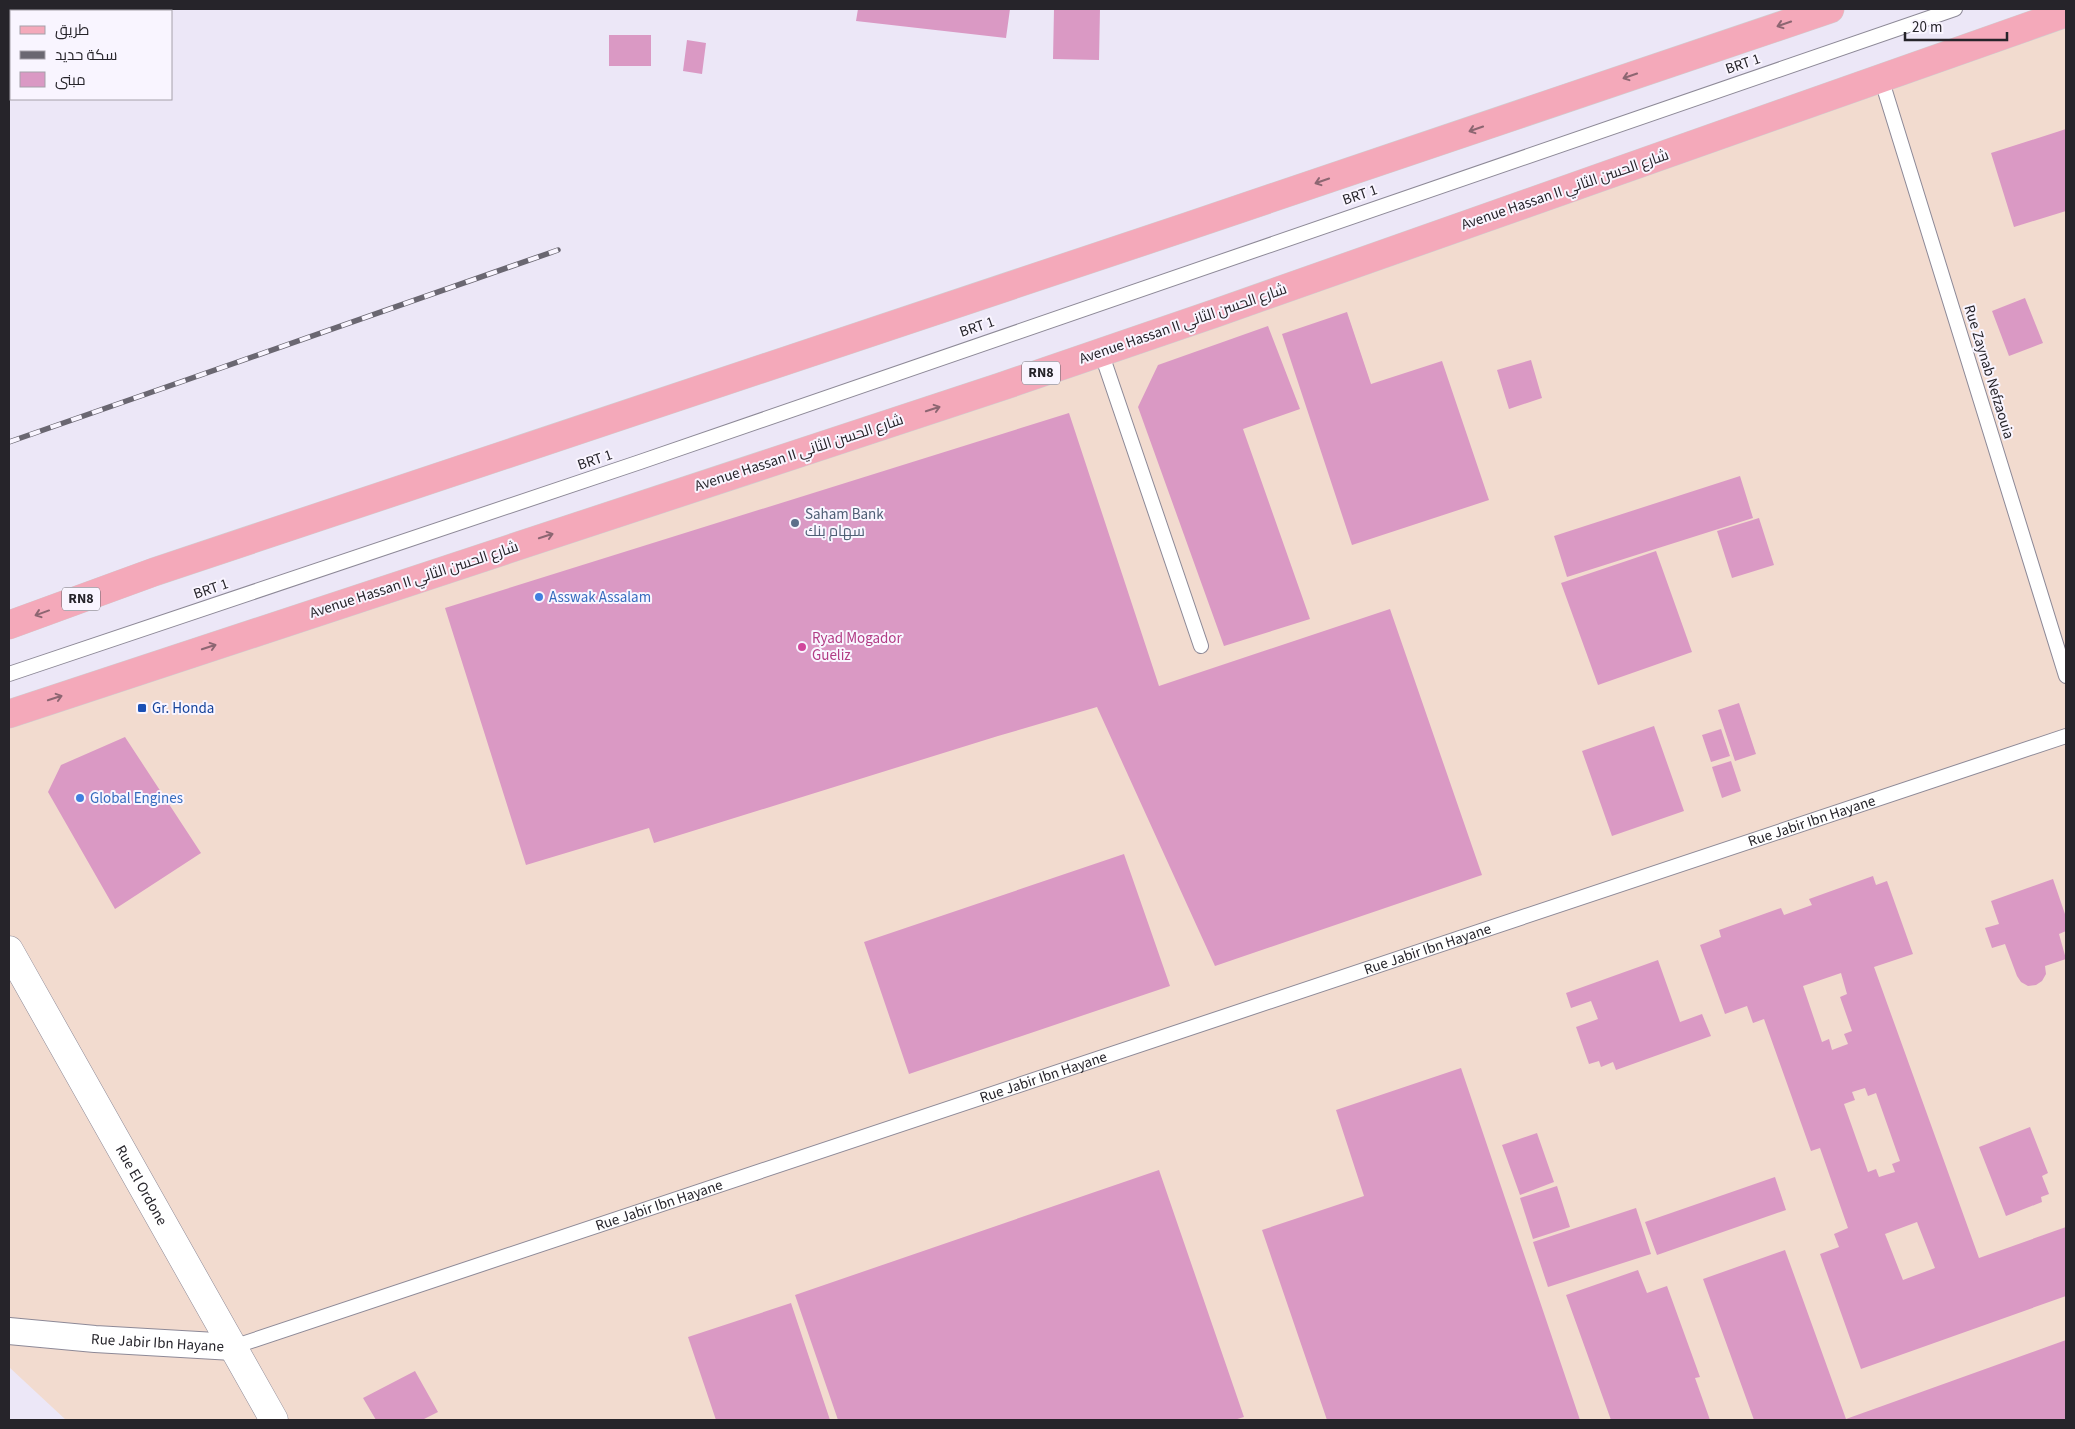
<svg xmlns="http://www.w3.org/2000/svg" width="2075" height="1429" font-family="'Source Sans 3',Cairo,sans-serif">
  <rect width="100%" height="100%" fill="#ece7f7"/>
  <path fill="#f2dbcf" d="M2066,15V1420H66L9,1367V706Z"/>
  <path fill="#da99c4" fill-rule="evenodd" d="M858,9H1010L1006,38L856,21Z
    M1054,9H1100L1099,60L1053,59Z
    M609,35H651V66H609Z
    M687,40L706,43L702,74L683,71Z
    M2066,129V211L2014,227L1991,153Z
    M2025,298L2043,343L2009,356L1992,311Z
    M1347,312L1371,384L1442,361L1489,500L1352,545L1282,334Z
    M1268,326L1300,409L1243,429L1310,619L1224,646L1138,407L1158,365Z
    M1531,360L1542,398L1509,409L1497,370Z
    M1069,413L1159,686L1390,609L1482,875L1215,966L1097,707L998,736L654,843L649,828L526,865L445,608Z
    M1740,476L1753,518L1567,577L1554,536Z
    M1759,518L1774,565L1732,578L1717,531Z
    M1656,551L1692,652L1598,685L1561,583Z
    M1739,703L1756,754L1735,761L1718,710Z
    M1654,726L1684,811L1612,836L1582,751Z
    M1721,729L1730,756L1711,762L1702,735Z
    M125,737L201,853L115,909L48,792L61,765Z
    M1731,761L1741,791L1722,798L1712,767Z
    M1124,854L1170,986L909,1074L864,942Z
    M1873,876L1876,885L1887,881L1913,954L1874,967L1979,1258L2066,1227V1296L1861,1369L1820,1254L1839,1247L1834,1234L1848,1228L1820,1148L1811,1151L1764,1019L1753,1023L1747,1006L1725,1014L1700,945L1721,937L1719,930L1781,908L1784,915L1812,905L1809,899ZM1841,973L1847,994L1840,997L1852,1031L1844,1034L1848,1044L1832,1050L1829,1039L1822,1042L1803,986ZM1865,1088L1868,1096L1876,1093L1900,1161L1892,1164L1895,1172L1879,1177L1876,1169L1868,1172L1844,1104L1855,1100L1852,1092ZM1917,1222L1935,1268L1903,1280L1885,1234Z
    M2053,879L2066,917V931L2059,934L2066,959L2045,966L2046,974L2042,981L2036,985L2028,986L2021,982L2017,976L2005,944L1992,948L1985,928L1999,924L1991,901Z
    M1658,960L1680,1022L1702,1014L1711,1036L1616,1070L1613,1062L1601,1067L1599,1061L1589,1064L1576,1027L1598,1019L1591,1001L1571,1008L1566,993Z
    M1461,1068L1580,1420H1327L1262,1230L1364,1196L1336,1110Z
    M2030,1127L2048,1173L2042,1176L2049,1194L2041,1197L2042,1202L2006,1216L1979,1147Z
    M1537,1133L1554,1182L1520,1195L1502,1145Z
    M1159,1170L1244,1417L1234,1420H838L795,1295Z
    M1775,1177L1786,1210L1657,1255L1645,1222Z
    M1557,1186L1570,1227L1533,1239L1520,1198Z
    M1636,1208L1651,1254L1548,1287L1533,1242Z
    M1785,1250L1846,1419L2066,1340V1420H1754L1703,1279Z
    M1638,1270L1647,1293L1667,1286L1700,1377L1695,1378L1710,1420H1611L1566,1295Z
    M791,1303L830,1420H716L688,1337Z
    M415,1371L438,1412L422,1420H376L363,1398Z"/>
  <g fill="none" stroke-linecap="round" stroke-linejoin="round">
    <g stroke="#8d8997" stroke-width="16">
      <g id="service">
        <path d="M1881,78L2066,676"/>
        <path d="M1101,352L1201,646"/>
        <path d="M9,674L640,462L1955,9"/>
        <path id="s1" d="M233,1347L2066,736"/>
      </g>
    </g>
    <g stroke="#8d8997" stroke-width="28">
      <g id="minor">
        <path id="s2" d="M9,1331L95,1339L233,1347"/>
      </g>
    </g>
    <g stroke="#8d8997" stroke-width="29">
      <g id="tertiary">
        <path id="s3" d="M9,950L274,1420"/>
      </g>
    </g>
    <g stroke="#cfcfd0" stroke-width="29">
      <path id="primary" d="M9,625L154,572L1186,227L1830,9
        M9,714L1000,387L1216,313L2066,13"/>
    </g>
    <use href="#service" stroke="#fff" stroke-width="14"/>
    <use href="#minor" stroke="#fff" stroke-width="26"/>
    <use href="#tertiary" stroke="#fff" stroke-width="28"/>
    <use href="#primary" stroke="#f4a9ba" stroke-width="28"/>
    <g stroke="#6a6771" stroke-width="5.5">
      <path id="rail" d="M9,442L558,250"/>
    </g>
    <use href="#rail" stroke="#f9f5ff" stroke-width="4" stroke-dasharray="11" stroke-linecap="butt"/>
  </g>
  <defs><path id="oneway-shaft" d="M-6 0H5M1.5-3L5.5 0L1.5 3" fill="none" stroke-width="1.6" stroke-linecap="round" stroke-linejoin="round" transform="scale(1.25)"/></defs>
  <g stroke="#8d6672">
    <use href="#oneway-shaft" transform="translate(1784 24) rotate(161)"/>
    <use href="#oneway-shaft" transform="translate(1630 76) rotate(161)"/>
    <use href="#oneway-shaft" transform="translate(1476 129) rotate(161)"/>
    <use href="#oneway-shaft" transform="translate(1322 181) rotate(161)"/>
    <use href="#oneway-shaft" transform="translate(933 409) rotate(-18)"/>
    <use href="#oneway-shaft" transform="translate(546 536) rotate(-18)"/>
    <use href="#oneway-shaft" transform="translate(42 613) rotate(160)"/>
    <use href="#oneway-shaft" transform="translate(209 647) rotate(-18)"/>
    <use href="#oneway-shaft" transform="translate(55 698) rotate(-18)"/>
  </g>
  <circle fill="#5c6f8a" stroke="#f9f5ff" stroke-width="2" cx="795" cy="523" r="5"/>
  <g fill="#3f7fe0" stroke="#f9f5ff" stroke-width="2">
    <circle cx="539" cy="597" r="5"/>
    <circle cx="80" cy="798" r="5"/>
  </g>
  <circle fill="#d1479c" stroke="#f9f5ff" stroke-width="2" cx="802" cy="647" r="5"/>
  <rect fill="#1a4fb4" stroke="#f9f5ff" stroke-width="2" x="137" y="703" width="10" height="10" rx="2.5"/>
  <g text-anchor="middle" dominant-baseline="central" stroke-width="4" stroke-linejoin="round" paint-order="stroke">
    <g fill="#f9f5ff" stroke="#65636a" stroke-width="1">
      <rect x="1022" y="361.5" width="38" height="23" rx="4"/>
      <rect x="62" y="587.5" width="38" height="23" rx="4"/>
    </g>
    <g font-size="14" font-weight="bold" fill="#26242a">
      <text x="1041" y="373">RN8</text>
      <text x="81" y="599">RN8</text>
    </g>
    <g font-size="15" fill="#26242a" stroke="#f9f5ff">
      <text transform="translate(1743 64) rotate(-19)">BRT 1</text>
      <text transform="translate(1565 190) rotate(-19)">Avenue Hassan II شارع الحسن الثاني</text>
      <text transform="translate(1360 195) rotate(-19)">BRT 1</text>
      <text transform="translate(1183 324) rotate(-19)">Avenue Hassan II شارع الحسن الثاني</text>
      <text transform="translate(977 327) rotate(-19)">BRT 1</text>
      <text transform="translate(1989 372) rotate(73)">Rue Zaynab Nefzaouia</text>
      <text transform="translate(799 453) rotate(-18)">Avenue Hassan II شارع الحسن الثاني</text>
      <text transform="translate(595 460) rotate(-19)">BRT 1</text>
      <text transform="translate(414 580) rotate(-18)">Avenue Hassan II شارع الحسن الثاني</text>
      <text transform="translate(211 589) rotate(-19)">BRT 1</text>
      <text stroke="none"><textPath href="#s1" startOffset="1664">Rue Jabir Ibn Hayane</textPath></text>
      <text stroke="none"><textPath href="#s1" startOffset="1259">Rue Jabir Ibn Hayane</textPath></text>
      <text stroke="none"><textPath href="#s1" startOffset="854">Rue Jabir Ibn Hayane</textPath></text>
      <text stroke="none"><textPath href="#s3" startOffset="270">Rue El Ordone</textPath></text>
      <text stroke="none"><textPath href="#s1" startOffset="449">Rue Jabir Ibn Hayane</textPath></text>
      <text stroke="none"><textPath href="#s2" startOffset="149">Rue Jabir Ibn Hayane</textPath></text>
    </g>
    <g font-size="15" fill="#4e5e75" stroke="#f9f5ff" text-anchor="start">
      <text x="805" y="514">Saham Bank<tspan x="805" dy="17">سهام بنك</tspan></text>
    </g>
    <g font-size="15" fill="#366cbe" stroke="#f9f5ff" text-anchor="start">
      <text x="549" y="597">Asswak Assalam</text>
      <text x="90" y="798">Global Engines</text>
    </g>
    <g font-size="15" fill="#b23c85" stroke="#f9f5ff" text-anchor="start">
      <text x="812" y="638">Ryad Mogador<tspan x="812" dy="17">Gueliz</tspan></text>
    </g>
    <g font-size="15" fill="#164399" stroke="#f9f5ff" text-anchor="start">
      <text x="152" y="708">Gr. Honda</text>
    </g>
  </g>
  <rect width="2075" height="1429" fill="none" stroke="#26242a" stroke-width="20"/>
  <rect x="10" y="10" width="162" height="90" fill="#f9f5ff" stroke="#a5a1aa"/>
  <rect x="20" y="26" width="25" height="8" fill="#f4a9ba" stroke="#a5a1aa"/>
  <text x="55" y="35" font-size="15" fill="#26242a">طريق</text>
  <rect x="20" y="51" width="25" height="8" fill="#6a6771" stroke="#a5a1aa"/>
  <text x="55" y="60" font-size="15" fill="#26242a">سكة حديد</text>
  <rect x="20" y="72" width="25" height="15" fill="#da99c4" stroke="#a5a1aa"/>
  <text x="55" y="85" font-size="15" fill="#26242a">مبنى</text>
  <path d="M1905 32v8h102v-8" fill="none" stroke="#26242a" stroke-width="2.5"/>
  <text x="1912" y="32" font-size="15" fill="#26242a" stroke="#f9f5ff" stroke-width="4" paint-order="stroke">20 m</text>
</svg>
